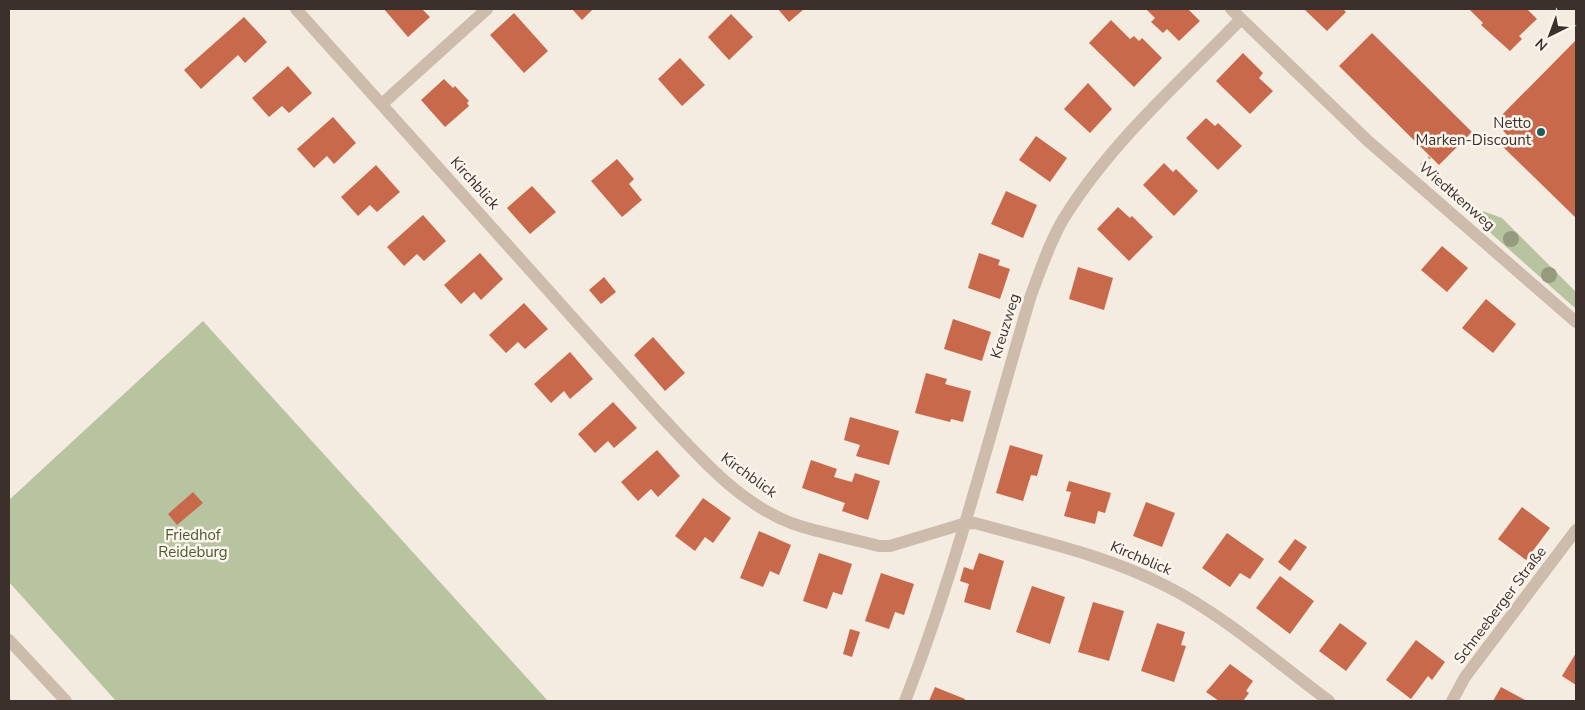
<svg xmlns="http://www.w3.org/2000/svg" width="1585" height="710" font-family="'Nunito Sans',sans-serif">
  <rect width="100%" height="100%" fill="#f4ebe1"/>
  <path fill="#b8c4a0" d="M1483,211L1502,218L1576,292V309L1485,228L1480,217Z
    M203,321L548,701H116L9,582V500Z"/>
  <path fill="#c8694b" d="M384,9H422L430,17L408,37Z
    M572,9H593L582,20Z
    M778,9H804L789,22Z
    M1146,9H1188L1200,21L1179,41L1167,29L1163,33L1151,22L1155,18Z
    M1304,9H1343L1346,12L1327,31Z
    M1469,9H1527L1537,19L1519,36L1522,39L1510,51L1481,25L1483,23Z
    M514,13L548,51L524,73L490,35Z
    M731,14L753,37L729,60L708,37Z
    M244,17L267,42L245,63L238,55L201,89L184,70Z
    M1111,20L1130,39L1134,36L1139,41L1142,38L1162,58L1134,87L1089,43Z
    M1372,33L1472,132L1439,165L1339,66Z
    M1576,40V218L1500,144L1508,136L1495,122Z
    M1243,53L1263,73L1259,78L1273,91L1250,114L1216,81Z
    M680,58L705,85L682,106L658,79Z
    M288,66L312,93L289,113L282,106L269,117L252,98Z
    M444,79L453,88L455,86L469,101L467,103L469,106L445,127L421,100Z
    M1088,83L1112,109L1090,133L1064,109Z
    M333,117L356,143L334,164L327,156L314,168L297,149Z
    M1206,118L1215,126L1218,123L1242,146L1218,170L1186,138Z
    M1036,136L1067,158L1050,182L1019,160Z
    M617,159L634,179L629,184L642,200L622,217L591,181Z
    M1164,163L1173,172L1176,169L1198,191L1174,216L1143,185Z
    M376,165L400,192L377,212L370,205L358,216L341,197Z
    M532,186L556,212L530,234L507,208Z
    M1006,191L1037,205L1023,238L991,224Z
    M1118,207L1130,218L1132,216L1153,237L1129,261L1097,229Z
    M423,215L446,241L424,261L417,254L404,266L387,247Z
    M1442,246L1468,268L1447,292L1421,270Z
    M480,253L503,279L481,300L474,292L461,304L444,285Z
    M979,253L1000,260L998,265L1010,269L1000,299L968,288Z
    M1078,267L1113,278L1104,310L1069,299Z
    M604,277L616,292L601,304L589,290Z
    M1486,299L1516,324L1493,353L1462,328Z
    M524,303L548,329L525,349L518,342L506,353L489,335Z
    M953,319L991,332L982,361L944,349Z
    M653,337L685,373L665,391L634,355Z
    M570,352L593,379L570,399L564,391L551,403L534,384Z
    M926,373L947,379L945,384L971,391L963,422L951,419L950,422L915,413Z
    M613,402L637,428L614,448L608,441L595,453L578,434Z
    M850,417L899,431L889,465L856,456L860,445L844,440Z
    M1010,445L1043,455L1037,476L1031,475L1023,501L996,493Z
    M657,450L680,476L658,497L651,489L638,501L621,482Z
    M811,460L837,469L834,477L852,482L855,473L880,481L868,520L842,511L845,503L802,488Z
    M1069,481L1111,493L1105,513L1098,511L1095,524L1064,516L1071,492L1066,491Z
    M193,492L203,503L177,525L168,514Z
    M703,498L731,518L713,543L705,537L695,551L675,536Z
    M1146,502L1175,513L1162,547L1133,536Z
    M1522,507L1550,528L1526,560L1498,539Z
    M759,531L791,545L779,575L770,571L763,587L740,578Z
    M1227,533L1264,559L1250,579L1240,573L1230,587L1202,568Z
    M1295,539L1307,547L1290,571L1278,562Z
    M819,553L852,564L842,595L833,592L827,609L803,601Z
    M979,553L1004,561L990,610L964,602L969,584L960,581L964,567L973,570Z
    M881,573L914,584L904,615L895,612L889,629L865,621Z
    M1280,576L1314,601L1290,634L1256,608Z
    M1032,586L1065,597L1050,644L1016,632Z
    M1093,602L1124,611L1109,661L1078,652Z
    M1157,623L1185,632L1181,645L1186,646L1174,682L1141,671Z
    M1340,623L1367,643L1346,671L1319,651Z
    M850,629L860,632L852,657L843,654Z
    M1416,640L1445,662L1432,680L1428,676L1411,699L1386,680Z
    M1576,653V685L1562,676Z
    M1230,664L1253,681L1246,691L1249,693L1243,701H1219L1206,692Z
    M935,687L965,699L964,701H929Z
    M1501,687L1527,701H1493Z"/>
  <g fill="none" stroke-linecap="round" stroke-linejoin="round">
    <path stroke="#b9a596" stroke-width="3" stroke-dasharray="2.5 2.5" stroke-linecap="butt" d="M1421,165L1430,157"/>
    <path stroke="#cdbbac" stroke-width="12" d="M296,9L659,414C697,454 737,502 791,523C819,533 850,538 879,546H890L963,524L975,523C1039,541 1106,555 1166,586C1221,613 1279,664 1329,701
      M1231,9L1368,141L1576,322
      M382,104L487,9
      M9,640L66,701
      M905,701C956,571 991,429 1031,295C1041,269 1050,241 1064,218C1111,142 1180,82 1241,19
      M1452,701L1465,677L1576,530"/>
  </g>
  <g fill="#969b7f">
    <circle cx="1511" cy="239" r="8"/>
    <circle cx="1549" cy="275" r="8"/>
  </g>
  <circle fill="#1f5a5e" stroke="#fbf5ee" stroke-width="2" cx="1541" cy="132" r="5"/>
  <g text-anchor="middle" dominant-baseline="central" stroke-width="5" stroke-linejoin="round" paint-order="stroke">
    <g font-size="15" fill="#3b302b" stroke="#fbf5ee" text-anchor="end">
      <text x="1531" y="123">Netto<tspan x="1531" dy="17">Marken-Discount</tspan></text>
    </g>
    <g font-size="15" fill="#3b302b" stroke="#fbf5ee">
      <text transform="translate(475 183) rotate(48)">Kirchblick</text>
      <text transform="translate(1457 196) rotate(41)">Wiedtkenweg</text>
      <text transform="translate(1005 326) rotate(-73)">Kreuzweg</text>
      <text transform="translate(749 475) rotate(36)">Kirchblick</text>
      <text transform="translate(1141 558) rotate(23)">Kirchblick</text>
      <text transform="translate(1500 605) rotate(-53)">Schneeberger Straße</text>
    </g>
    <g font-size="15" fill="#4a5a2e" stroke="#fbf5ee">
      <text x="193" y="535">Friedhof<tspan x="193" dy="17">Reideburg</tspan></text>
    </g>
  </g>
  <rect width="1585" height="710" fill="none" stroke="#3b302b" stroke-width="20"/>
  <g transform="translate(1550 35) rotate(222)" stroke="#fbf5ee" stroke-width="4" paint-order="stroke">
  <path d="M0-4L9 19L0 12L-9 19Z" fill="#3b302b"/>
  <text y="-8" font-size="14" font-weight="bold" text-anchor="middle" fill="#3b302b">N</text>
  </g>
</svg>
